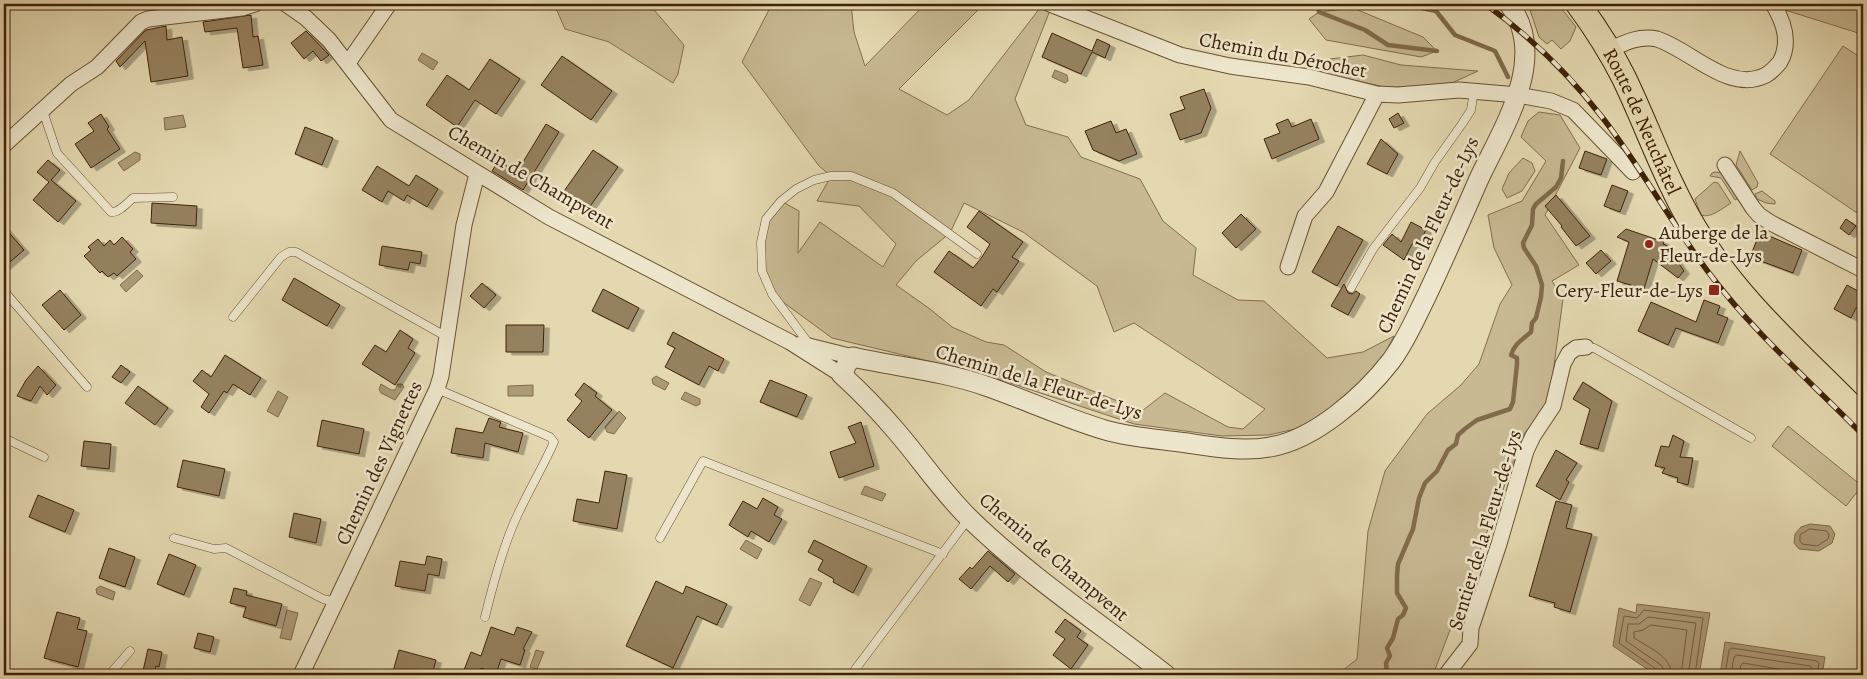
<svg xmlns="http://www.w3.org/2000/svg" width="1867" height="679" font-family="Alegreya,serif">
  <defs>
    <filter id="shadow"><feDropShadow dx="5.5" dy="3" stdDeviation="0" flood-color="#0004"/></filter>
  </defs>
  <rect width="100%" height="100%" fill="#e4d8b0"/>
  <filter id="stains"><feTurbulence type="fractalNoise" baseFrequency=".004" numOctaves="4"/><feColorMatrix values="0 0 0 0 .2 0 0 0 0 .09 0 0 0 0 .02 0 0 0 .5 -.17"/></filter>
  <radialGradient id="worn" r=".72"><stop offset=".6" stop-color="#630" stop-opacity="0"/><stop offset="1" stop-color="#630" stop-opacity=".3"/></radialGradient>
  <path fill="#c8b993" stroke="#846e4e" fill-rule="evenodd" d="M557,4H649L684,45L678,74L673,83L609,42L565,29L555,6Z
    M772,4H851L854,32L865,66L925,4H984L899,89L947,115L969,100L1043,4L1051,8L1015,99L1026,125L1068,137L1081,157L1140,179L1163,221L1196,248L1193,275L1238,300L1264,301L1327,358L1363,352L1394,336L1374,374L1308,426L1269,435L1222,436L1134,424L983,374L832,338L772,294L762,271L766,219L781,201L799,211L798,253L820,222L883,267L896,244L859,206L817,201L831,176L819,166L742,62ZM964,203L1023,232L1097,286L1114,332L1134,323L1265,409L1243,429L1228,427L1165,393L1142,411L1046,372L1004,345L986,342L952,327L930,309L896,285L916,261L950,233Z
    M1528,4H1558L1576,27L1570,41L1561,49L1552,40L1547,44L1539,37Z
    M1782,4H1863V36L1855,32L1785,10Z
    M1353,8L1423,37L1437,51L1421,57L1326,40L1309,19L1319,12Z
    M1843,46L1863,59V217L1770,154Z
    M1363,55L1401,65L1478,71L1452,83L1389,88L1336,76L1330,59Z
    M1539,112L1560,115L1580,148L1545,215L1579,265L1552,281L1563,299L1549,402L1524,434L1433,675H1337L1357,659L1368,531L1385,471L1427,414L1461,385L1479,364L1500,304L1512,285L1494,248L1488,215L1522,201L1546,161L1521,137L1528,121Z
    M1740,151L1758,183L1757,187L1752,190L1736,165Z
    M1523,158L1532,163L1535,171L1522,191L1507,198L1502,189L1509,173Z
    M1715,172L1722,173L1741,197L1735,200L1721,178L1710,176L1712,173Z
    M1714,182L1718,183L1731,203C1723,208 1710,219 1701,215L1695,199Z
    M1762,191L1775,201V204L1766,203L1757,199L1755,194Z
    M1788,426L1862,486L1846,506L1772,446Z"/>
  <path fill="#ac9a77" stroke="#816a4b" d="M422,53L438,62L433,70L418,60Z
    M1055,70L1067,75L1068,81L1065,83L1052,77Z
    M183,115L186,127L165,130L164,118Z
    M135,152L140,154V160L124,171L118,163Z
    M137,270L143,276L126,292L120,285Z
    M656,376L669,383L665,390L653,384L652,379Z
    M381,384L391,390H395L398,384H402L404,387L395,400L381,393L379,389Z
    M533,385V396H508V386Z
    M278,391L288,397L278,417L267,411Z
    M685,392L700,399V404L696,406L681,399Z
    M619,411L626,418L614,434L607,432L605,427Z
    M865,486L886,494L882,501L861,494Z
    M1810,524L1830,526L1835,534L1832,543L1819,551L1799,549L1794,543L1795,534L1801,527Z
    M746,540L762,549L757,559L740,549Z
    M810,578L822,583L810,606L799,600Z
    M100,586L115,592L113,600L97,594L96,589Z
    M1637,604L1710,613L1699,675H1656L1613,646L1619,608L1636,613Z
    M287,610L298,613L291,640L280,638Z
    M1725,642L1825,657L1822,675H1720Z
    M536,650L544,652L537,669L530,667Z"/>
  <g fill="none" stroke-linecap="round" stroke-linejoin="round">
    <path stroke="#765e40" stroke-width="1" d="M1810,529L1827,531L1829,535L1828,539L1817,546L1802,544L1800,541V535Z
      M1658,675L1656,669L1619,643L1624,616L1637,618L1644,610L1703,618L1695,675
      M1665,675L1664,670L1661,665L1626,641L1628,624H1639L1648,617L1696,623L1688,675
      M1672,675C1671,656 1648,647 1634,638V632L1643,630L1651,625L1687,630L1681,675
      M1725,675L1729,650L1732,648L1817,661L1819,663L1817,675
      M1731,675L1734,657L1737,655L1810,666L1812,668L1811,675
      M1739,675L1741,665L1743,663L1801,673L1804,675"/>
    <path stroke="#816a4b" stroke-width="4.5" d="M1318,4L1319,12L1365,30L1388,45L1437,51
      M1403,4L1436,11L1455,35L1495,51L1508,77
      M1387,675L1386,663L1390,656L1387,648L1393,638L1398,619L1403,615L1406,608L1397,593V576L1398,564L1413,529L1419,498L1425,483L1437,471L1448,450L1456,444L1458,435L1466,428L1477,420L1510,409L1513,402L1517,364V358L1511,355C1514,344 1523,339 1531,332L1532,323L1536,318L1541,297L1542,285L1536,266L1524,248L1523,243L1532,225L1533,209L1536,204L1556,187L1561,178L1563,161"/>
  </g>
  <path fill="#95815f" stroke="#402208" filter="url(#shadow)" d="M251,15L253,37L258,36L263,65L243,68L237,28L205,32L203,22Z
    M166,26L167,40L182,37L188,76L151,82L145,41L120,67L116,61L146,30Z
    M306,31L329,55L321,61L313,51L304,59L291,43Z
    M1052,33L1092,51L1097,39L1110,45L1105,58L1092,52L1081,74L1042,57Z
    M562,56L612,91L591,120L541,85Z
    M490,59L520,79L496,114L475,100L457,127L426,105L447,75L469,90Z
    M1204,89L1211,108L1201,133L1180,140L1170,114L1185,109L1180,97Z
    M1398,113L1404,123L1394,128L1389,119Z
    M101,114L109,127L107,129L120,149L91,168L75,144L94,131L88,123Z
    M1288,119L1292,127L1311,119L1319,139L1272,159L1264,139L1280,133L1276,124Z
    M1111,121L1116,133L1126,129L1137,154L1119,161L1093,150L1085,131Z
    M546,124L559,132L523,190L492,171L498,161L517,172Z
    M305,127L333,138L322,165L295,154Z
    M1381,139L1398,154L1387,174L1367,164Z
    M593,150L618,167L586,212L562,194Z
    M1585,151L1607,159L1601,175L1579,168Z
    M48,160L60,170L51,180L76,201L58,222L33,200L49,182L37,172Z
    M377,166L409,186L416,175L438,189L427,207L407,195L404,201L388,191L382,202L362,190Z
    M1612,185L1628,191L1620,212L1604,206Z
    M1556,195L1590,236L1576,246L1561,227L1562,226L1545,206Z
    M152,203L197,206L196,226L151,223Z
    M979,211L1023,242L1012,257L1019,261L997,292L993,289L981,306L934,272L949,251L973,268L982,257L990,244L967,227Z
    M1241,214L1256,229L1236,248L1222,233Z
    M1846,219L1856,226L1849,235L1840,228Z
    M1411,222L1426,230L1418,246L1412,244L1404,260L1383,245L1392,234L1401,242Z
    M1338,226L1363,240L1337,286L1312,272Z
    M4,227L24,250L4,267Z
    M1626,229L1664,242L1663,244L1666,245L1684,271L1678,278L1653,259L1644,289L1617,281L1629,242L1617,237Z
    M1760,232L1802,250L1793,273L1750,257Z
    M122,237L133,249L130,252L136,259L117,276L114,273L108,277L102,271L100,273L84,256L91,250L88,247L98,239L104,246L110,240L114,245Z
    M382,246L422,252L420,264L410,262L408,270L379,265Z
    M1601,250L1611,261L1596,274L1586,263Z
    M294,278L340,305L327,326L282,300Z
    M482,283L496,295L484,308L470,296Z
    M1344,284L1348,293L1352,294L1356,291L1360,294L1348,315L1331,306Z
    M1847,285L1863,294V312L1856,308L1851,318L1834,309Z
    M603,289L639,308L628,329L592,311Z
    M60,290L81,315L64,330L42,305Z
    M1704,300L1720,306L1717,314L1728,318L1718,343L1676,328L1668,345L1638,331L1651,302L1696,322Z
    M506,325H544L543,352H506Z
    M400,330L413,339L408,348L415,353L395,385L362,364L375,345L386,352Z
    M673,332L724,359L718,371L709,366L699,385L665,367L675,348L667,344Z
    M225,355L261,378L250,395L233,384L227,393L224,391L209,413L201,407L209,394L193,381L202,370L211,377Z
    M121,365L130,372L121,383L112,377Z
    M38,366L56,385L47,395L40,386L31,401L17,396L26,380Z
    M770,380L807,395L797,417L760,402Z
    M1583,382L1612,401L1598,449L1580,444L1590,409L1573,399Z
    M584,383L597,393L595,396L612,410L589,438L567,420L582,401L575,395Z
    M138,386L168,408L155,425L125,403Z
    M489,418L501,422L499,427L523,433L518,452L485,443L483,458L451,453L456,428L483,433Z
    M322,420L364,429L359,454L317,446Z
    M861,422L874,466L839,478L830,452L856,443L848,427Z
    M1673,435L1684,441L1680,457L1693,458L1688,485L1677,482L1678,478L1662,473L1665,468L1655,466L1661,446L1669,447Z
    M84,441L111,444L109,469L81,466Z
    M1556,450L1577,463L1566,480L1569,482L1560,500L1536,486Z
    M183,460L225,469L219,496L177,487Z
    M605,471L627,475L617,529L573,521L577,499L599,503Z
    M38,495L74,510L65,532L29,517Z
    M763,498L778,507L774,515L782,519L769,542L751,531L748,537L729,525L743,501L757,509Z
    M1556,501L1572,505L1566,528L1592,534L1570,612L1554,607L1555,603L1529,596Z
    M294,513L321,519L316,543L289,537Z
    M814,540L867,566L853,593L833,582L834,579L818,570L823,560L808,552Z
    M109,548L135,557L125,587L99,578Z
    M988,551L1015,574L1008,582L990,566L971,589L959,579L970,567L972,569Z
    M169,554L196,565L184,595L157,584Z
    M427,556L442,559L439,576L428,574L425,591L395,586L400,561L425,565Z
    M656,581L683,594L686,586L727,604L717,625L697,616L673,668L626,646Z
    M234,588L247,591L246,595L282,604L276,626L243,617L246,607L230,603Z
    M57,612L80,618L77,629L87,631L78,667L44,658Z
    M1065,619L1081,631L1077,637L1088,645L1071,669L1053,655L1065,639L1055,632Z
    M491,627L514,635L517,627L532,632L523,649L525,650L520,665L501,659L496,674L481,668L479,675L464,670L471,652L481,656Z
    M198,633L214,637L210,652L194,648Z
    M148,649L162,652L159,667L156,666L153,675H142Z
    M399,650L436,660L432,675H392Z"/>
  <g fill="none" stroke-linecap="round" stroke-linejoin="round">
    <g stroke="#695032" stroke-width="9">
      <path id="service" d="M43,111L57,153L111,212C119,213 127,203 133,198L173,197
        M1351,288L1373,249L1420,188L1435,162L1462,124L1471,110L1474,91
        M4,291L87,387
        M233,317L281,257L289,252H296L447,337
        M809,344L772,294L762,271L761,242L766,219L781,201L796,189L814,180L831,176H851L893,193L977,254
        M1586,347L1594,348L1603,353L1751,438
        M437,389L550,437L554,442C543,467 529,490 518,514C503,545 493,584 485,617
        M4,438L44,457
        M174,538L214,549L226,548L323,599L336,602
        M660,538L703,461L943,554
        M109,675L130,651
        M851,675L969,518"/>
    </g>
    <g stroke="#695032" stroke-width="17">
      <path id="minor" d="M286,4L306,18L329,40L391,120L549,217L790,342L842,375
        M1050,4L1180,55L1230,66L1309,77L1377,94L1398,95L1459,90L1518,95L1551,101L1573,110L1633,172
        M1609,50C1624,43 1640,35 1657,39C1691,50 1729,94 1766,75C1771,72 1776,67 1780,62C1791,42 1784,22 1773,4
        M348,63L389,4
        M4,145L71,84L97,67L141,22L148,19L242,8L255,4
        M1725,165L1753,208L1759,215L1771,223L1863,270
        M1288,267L1305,216L1326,192L1377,94
        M801,344L853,357
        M301,675L437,389L441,376L464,225L477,174
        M1446,675L1470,644L1471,628L1499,544L1526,451L1533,436L1553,406L1563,364L1569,353L1576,348L1586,347"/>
    </g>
    <g stroke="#695032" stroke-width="21">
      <path id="tertiary" d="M1166,675C1101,624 1031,578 970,519C943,493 922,461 897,432C880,412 862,393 842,375L847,364L853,357C897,367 943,371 986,386C1026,400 1065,418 1105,430C1132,438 1160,439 1187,443C1214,447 1243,452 1270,447C1314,440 1364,396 1391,361C1406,341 1415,319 1426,297C1444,259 1461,220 1478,181C1502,129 1550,58 1509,4"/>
    </g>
    <g stroke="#402208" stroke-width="26">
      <g id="primary">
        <path id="s1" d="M1578,4C1595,27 1611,52 1624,78C1648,128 1666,181 1695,229C1738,302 1805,358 1863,418"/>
      </g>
    </g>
    <use href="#service" stroke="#ede6cc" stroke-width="8"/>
    <use href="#minor" stroke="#ede6cc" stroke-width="15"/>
    <use href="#tertiary" stroke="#ede6cc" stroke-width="19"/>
    <use href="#primary" stroke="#e4d8b0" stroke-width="24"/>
    <g stroke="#402208" stroke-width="5.5">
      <path id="rail" d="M1485,4C1530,36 1568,73 1602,117C1641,167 1671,223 1709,273C1754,333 1811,382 1863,435"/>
    </g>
    <use href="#rail" stroke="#ede6cc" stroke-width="4" stroke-dasharray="11" stroke-linecap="butt"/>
  </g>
  <g fill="#8f2418" stroke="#ede6cc" stroke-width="2">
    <circle cx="1649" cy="244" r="5"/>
    <rect x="1708" y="284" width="12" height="12" rx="2.5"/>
  </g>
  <g text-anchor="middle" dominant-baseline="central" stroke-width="5" stroke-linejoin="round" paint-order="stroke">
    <g font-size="20" fill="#402208" stroke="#ede6cc">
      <text transform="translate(1283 55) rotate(11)">Chemin du Dérochet</text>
      <text stroke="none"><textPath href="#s1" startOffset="134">Route de Neuchâtel</textPath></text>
      <text transform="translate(531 177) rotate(30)">Chemin de Champvent</text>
      <text transform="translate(1428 235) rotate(-65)">Chemin de la Fleur-de-Lys</text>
      <text transform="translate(1039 382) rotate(17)">Chemin de la Fleur-de-Lys</text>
      <text transform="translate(379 463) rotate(-65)">Chemin des Vignettes</text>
      <text transform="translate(1485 530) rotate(-73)">Sentier de la Fleur-de-Lys</text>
      <text transform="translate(1054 557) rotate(40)">Chemin de Champvent</text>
    </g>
    <g font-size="20" fill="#402208" stroke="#ede6cc" text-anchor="start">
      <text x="1659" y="232">Auberge de la<tspan x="1659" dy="23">Fleur-de-Lys</tspan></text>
      <text x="1703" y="290" text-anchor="end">Cery-Fleur-de-Lys</text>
    </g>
  </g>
  <rect width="1867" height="679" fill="none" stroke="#e4d8b0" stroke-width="20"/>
  <rect x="5" y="5" width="1857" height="669" fill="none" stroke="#402208" stroke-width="2.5"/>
  <rect x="10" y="10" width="1847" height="659" fill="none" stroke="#402208"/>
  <rect width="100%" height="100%" filter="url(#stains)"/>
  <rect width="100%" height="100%" fill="url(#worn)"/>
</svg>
